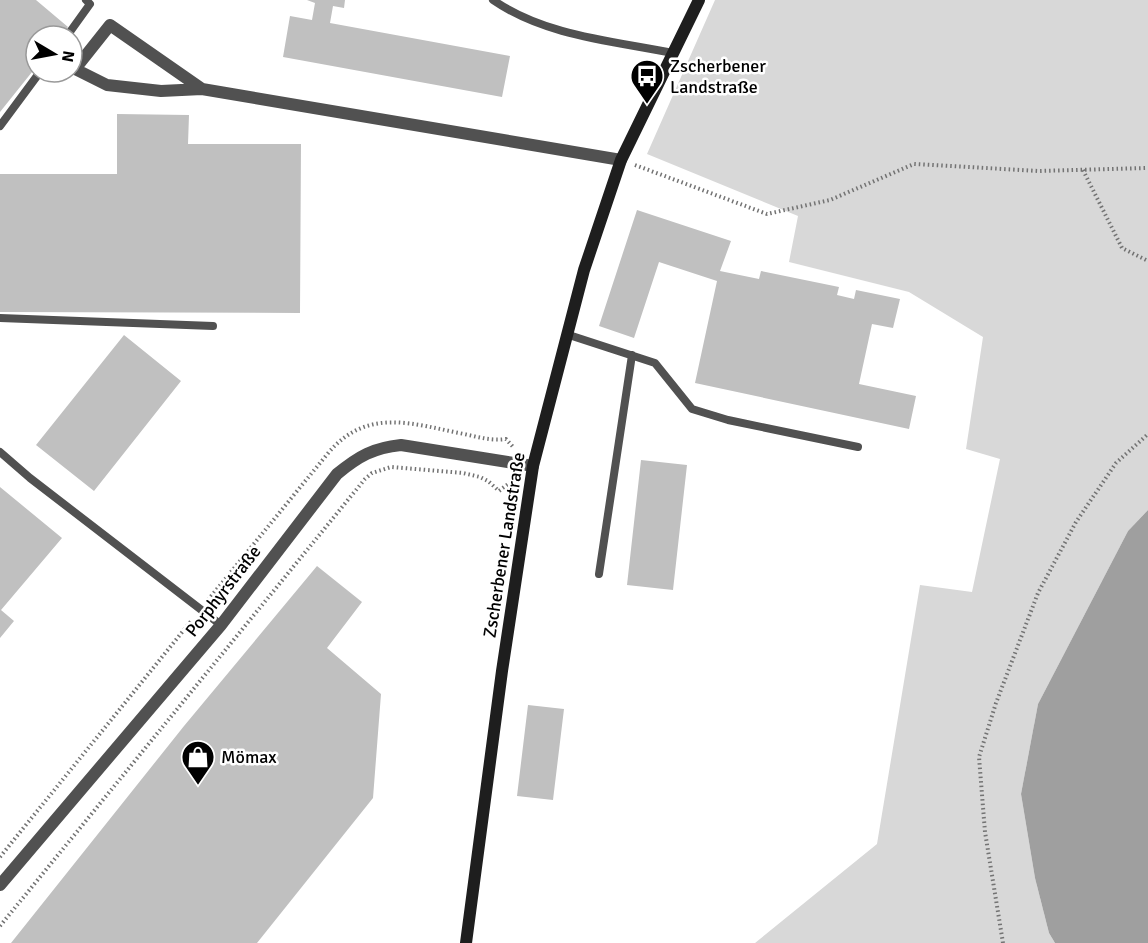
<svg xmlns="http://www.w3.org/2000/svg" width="1148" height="943" font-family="Signika,sans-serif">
  <rect width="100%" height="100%" fill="#fff"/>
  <path fill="#d8d8d8" d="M715,0H1148V510L1128,531L1038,704L1021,794L1035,878L1049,933L1055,943H755L877,844L920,585L972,592L1000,459L966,449L983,337L909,292L789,262L798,216L647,154Z"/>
  <path fill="#9f9f9f" d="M1148,510V943H1055L1049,933L1035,878L1021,794L1038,704L1128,531Z"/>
  <path fill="#c0c0c0" d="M0,0H36L68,27L61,36H36V67L0,112Z
    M307,0H345L344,8L333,6L330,23L510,56L502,97L283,57L290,16L312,20L315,3Z
    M117,114L189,115L188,144H301L300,313L0,312V174H117Z
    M637,210L731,241L720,271L759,279L761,271L839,287L837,295L854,299L856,290L900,299L893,328L872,324L859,384L916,396L909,429L695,383L717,281L659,262L634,338L599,326Z
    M124,335L181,381L94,491L36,445Z
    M641,460L687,465L673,590L627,585Z
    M0,487L62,538L1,610L14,621L0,638Z
    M317,566L362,602L327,648L381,694L373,798L257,943H11L184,726Z
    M528,705L564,709L553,800L517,796Z"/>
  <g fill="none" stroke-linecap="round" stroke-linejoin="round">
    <path stroke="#737373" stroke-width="4" stroke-dasharray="1.5 3" stroke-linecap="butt" d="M635,165L767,214L830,200L914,164L1039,171L1148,168
      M1083,170L1122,248L1148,261
      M208,600L329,452C368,407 413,424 464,434C478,437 491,441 506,439L514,448
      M0,857L192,620
      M0,926L365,479L372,473L391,467L463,473L480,477L488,481L499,491L516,478
      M1003,943L985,832L979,757L996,703L1038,593L1076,522L1116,463L1148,434"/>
    <path stroke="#515151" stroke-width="8" d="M493,0C545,36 612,41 673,53
      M67,36L90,4L86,0
      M0,126L40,72
      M0,318L213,326
      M569,335L655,363L692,409L728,420L858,447
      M0,452L30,478L221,625
      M599,574L632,355"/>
    <path stroke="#515151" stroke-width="12" d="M202,89L161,91L107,85L75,69L110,25L202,89L621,160
      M0,885L221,625L337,474C359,456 373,448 401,445L533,466"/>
    <path stroke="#1e1e1e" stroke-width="12" d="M466,943L502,671L533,466L584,270L621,160L699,0"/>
  </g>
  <defs>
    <g id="bus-pin" transform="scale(1.725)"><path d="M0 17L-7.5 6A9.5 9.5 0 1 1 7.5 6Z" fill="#000" stroke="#fff"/><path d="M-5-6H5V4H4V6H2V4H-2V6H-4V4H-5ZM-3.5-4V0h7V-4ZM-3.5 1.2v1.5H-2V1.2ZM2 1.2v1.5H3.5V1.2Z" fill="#fff"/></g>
    <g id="shop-pin" transform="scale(1.725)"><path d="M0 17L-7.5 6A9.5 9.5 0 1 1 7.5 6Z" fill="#000" stroke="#fff"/><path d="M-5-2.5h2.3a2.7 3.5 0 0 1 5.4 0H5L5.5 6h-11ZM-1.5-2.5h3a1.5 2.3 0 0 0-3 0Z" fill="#fff"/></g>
  </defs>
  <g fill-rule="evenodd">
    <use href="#bus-pin" x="647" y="76"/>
    <use href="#shop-pin" x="198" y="757"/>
  </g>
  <g text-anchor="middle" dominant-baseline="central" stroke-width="5" stroke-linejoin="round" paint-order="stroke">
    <g font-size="18" fill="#000" stroke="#fff" text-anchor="start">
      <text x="670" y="66">Zscherbener<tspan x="670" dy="21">Landstraße</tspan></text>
      <text x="221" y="757">Mömax</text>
    </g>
    <g font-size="18" fill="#000" stroke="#fff">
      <text transform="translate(504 545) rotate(-81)">Zscherbener Landstraße</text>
      <text transform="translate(223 591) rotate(-52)">Porphyrstraße</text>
    </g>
  </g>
  <g transform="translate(54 54) rotate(100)"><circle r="28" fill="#ffffff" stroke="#999999" stroke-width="1.5"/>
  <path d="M0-4.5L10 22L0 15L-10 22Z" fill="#000000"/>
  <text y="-9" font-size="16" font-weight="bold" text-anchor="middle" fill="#000000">N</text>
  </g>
</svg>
